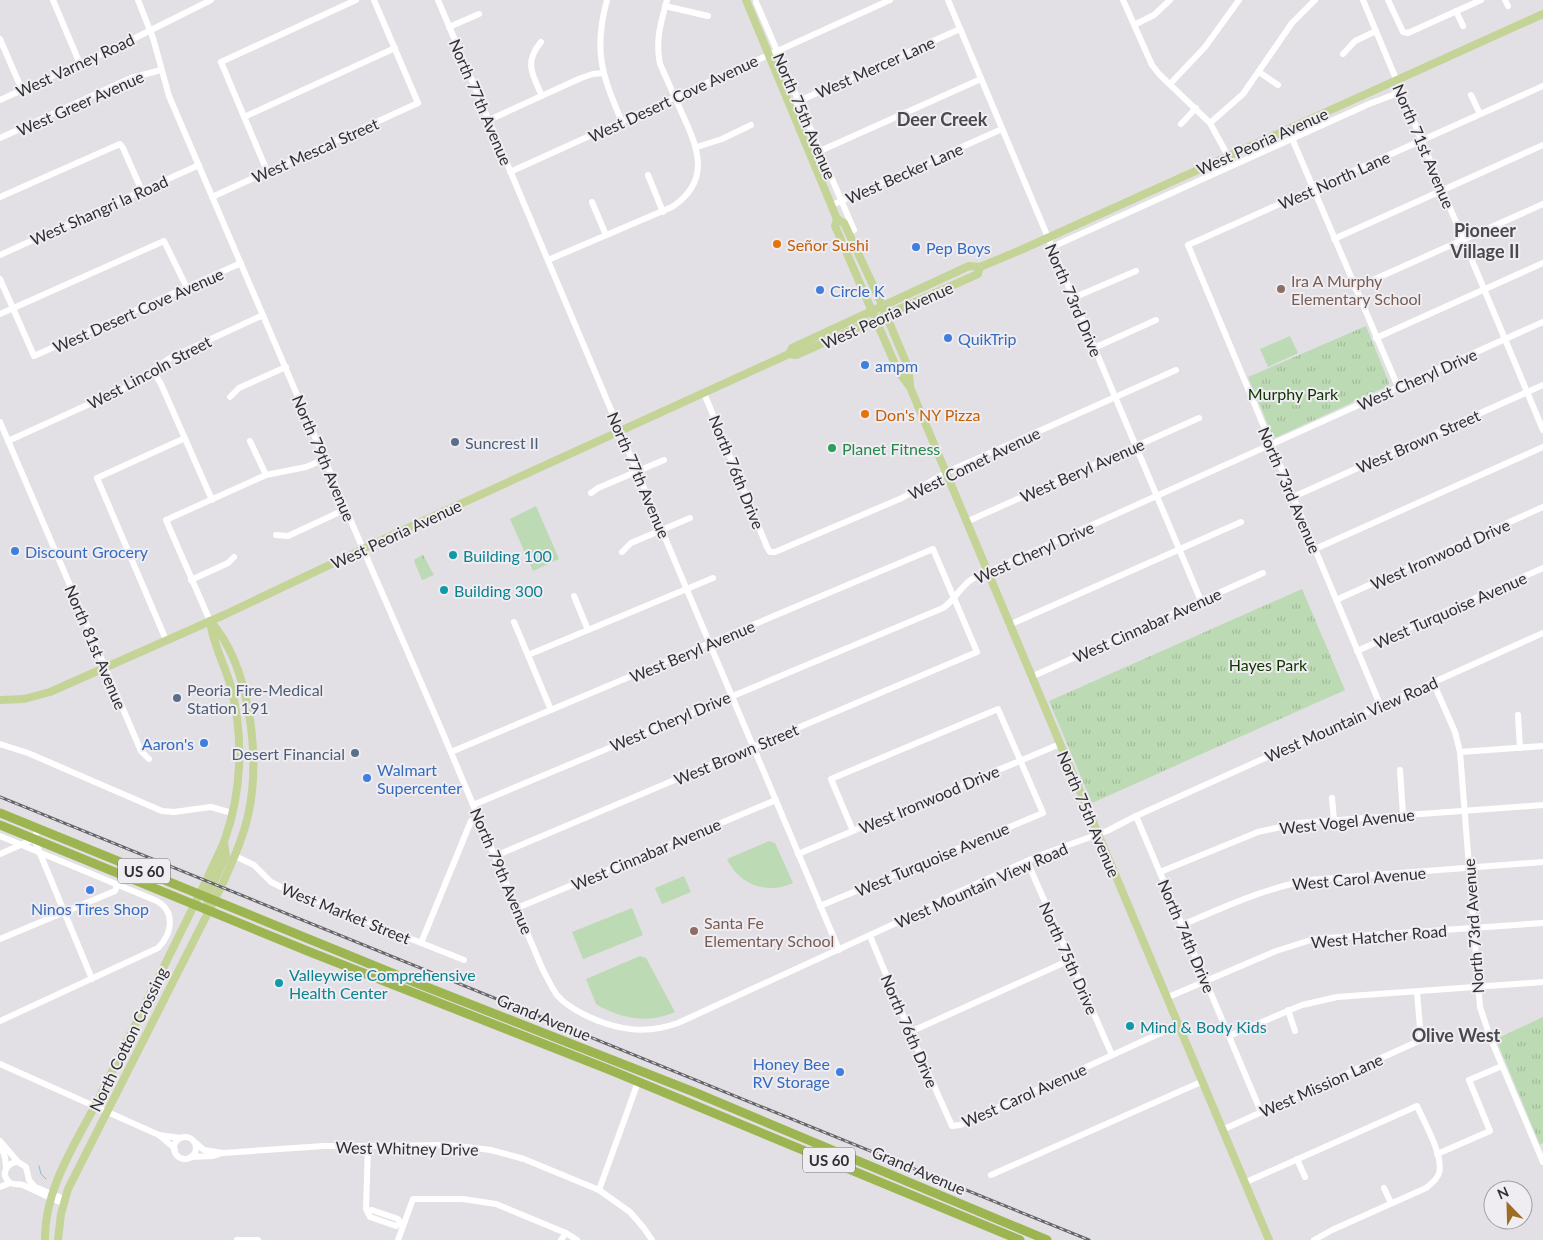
<svg xmlns="http://www.w3.org/2000/svg" width="1543" height="1240" viewBox="0 0 1543 1240" font-family="Lato,sans-serif">
<style>
.green{fill:#bcdab3}
.park{fill:url(#park-tufts)}
.lines{fill:none;stroke-linecap:round;stroke-linejoin:round}
.stream{stroke:#71c6d7;stroke-width:1}
.minor{stroke:#fff;stroke-width:6}
.major{stroke:#c4d396;stroke-width:8}
.highway{stroke:#9db550;stroke-width:9}
.rail-casing{stroke:#666568;stroke-width:3}
.rail{stroke:#efedf2;stroke-width:1;stroke-dasharray:4;stroke-linecap:butt}
.food-dot{fill:#e8710a;stroke:#efedf2;stroke-width:2}
.shop-dot{fill:#3f7fe0;stroke:#efedf2;stroke-width:2}
.education-dot{fill:#8d6e63;stroke:#efedf2;stroke-width:2}
.service-dot{fill:#5c6f8a;stroke:#efedf2;stroke-width:2}
.leisure-dot{fill:#2e9e5b;stroke:#efedf2;stroke-width:2}
.culture-dot{fill:#0f9aa8;stroke:#efedf2;stroke-width:2}
.labels{text-anchor:middle;dominant-baseline:central;stroke-width:4;stroke-linejoin:round;paint-order:stroke}
.shield{fill:#efedf2;stroke:#69686b;stroke-width:1}
.shield-label{font-size:15px;font-weight:bold;fill:#302f31}
.street-label{font-size:16px;fill:#302f31;stroke:#efedf2}
.food-label{font-size:16px;fill:#c56008;stroke:#efedf2;text-anchor:start}
.shop-label{font-size:16px;fill:#366cbe;stroke:#efedf2;text-anchor:start}
.education-label{font-size:16px;fill:#785e54;stroke:#efedf2;text-anchor:start}
.park-label{font-size:16px;fill:#0e3500;stroke:#efedf2}
.service-label{font-size:16px;fill:#4e5e75;stroke:#efedf2;text-anchor:start}
.leisure-label{font-size:16px;fill:#27864d;stroke:#efedf2;text-anchor:start}
.culture-label{font-size:16px;fill:#0d838f;stroke:#efedf2;text-anchor:start}
.neighbourhood-label{font-size:18px;font-weight:bold;fill:#4b494d;stroke:#efedf2}
</style>
<defs>
<pattern id="park-tufts" width="24" height="20" patternUnits="userSpaceOnUse" patternTransform="scale(1.25)"><rect width="24" height="20" fill="#bcdab3"/><path d="M3 7l-1-3M5 7V3M7 7l1-3M15 17l-1-3M17 17v-4M19 17l1-3" fill="none" stroke="#a2bb9a"/></pattern>
</defs>
<rect width="100%" height="100%" fill="#e2e0e5"/>
<!-- green -->
<g class="green">
<polygon points="1290,336 1298,353 1268,367 1260,349"/>
<polygon points="536,506 559,559 533,571 510,519"/>
<path d="M769 841 775 843 793 883C767 895 739 885 727 859Z"/>
<polygon points="684,876 691,892 662,904 655,888"/>
<polygon points="632,908 643,935 583,959 572,932"/>
<path d="M640 956 646 958 675 1012C649 1024 620 1019 596 1004L586 979Z"/>
</g>
<!-- park -->
<g class="park">
<polygon points="1366,326 1389,383 1388,386 1277,437 1273,437 1248,377"/>
<polygon points="423,555 434,575 422,580 414,561 415,559"/>
<polygon points="1302,589 1345,690 1092,803 1049,701"/>
<polygon points="1543,1017 1543,1143 1540,1145 1496,1039"/>
</g>
<g class="lines">
<!-- stream -->
<polyline class="stream" points="39,1166 41,1174 46,1179"/>
<!-- minor -->
<g class="minor">
<polyline points="53,0 80,64"/>
<path d="M138 0 153 38 169 96 363 549 436 717 542 968C547 977 551 987 557 995 564 1004 575 1010 585 1015 616 1030 645 1035 678 1023L907 918 952 895 1038 856 1107 831 1136 816 1543 633"/>
<polyline points="438,0 839,950"/>
<path d="M607 0C593 51 602 75 622 122"/>
<polyline points="948,0 1201,601"/>
<polyline points="1123,0 1152,65 1159,74 1210,123 1228,156"/>
<polyline points="1363,0 1543,430"/>
<polyline points="1388,0 1403,32 1408,33 1481,0"/>
<polyline points="1505,0 1508,6"/>
<polyline points="756,2 854,230"/>
<polyline points="665,6 708,16"/>
<polyline points="1456,11 1463,26"/>
<polyline points="1134,25 1154,15 1170,0"/>
<polyline points="449,27 479,14"/>
<polyline points="0,39 22,90"/>
<path d="M541 42C524 62 532 74 542 96"/>
<polyline points="1343,54 1355,41 1376,31"/>
<polyline points="1259,72 1278,85"/>
<polyline points="1170,84 1205,47 1239,0"/>
<polyline points="1471,95 1480,114"/>
<polyline points="0,100 125,43 211,0"/>
<polyline points="790,105 960,29"/>
<polyline points="244,117 395,48"/>
<polyline points="489,120 581,78 593,74 603,73"/>
<polyline points="1210,123 1243,94 1292,23 1315,0"/>
<polyline points="1181,124 1196,108"/>
<polyline points="1288,129 1398,387"/>
<polyline points="0,138 131,78 161,70"/>
<polyline points="697,147 722,139 751,125"/>
<polyline points="811,155 981,79"/>
<polyline points="267,171 221,62 356,0"/>
<polyline points="510,172 890,0"/>
<polyline points="648,175 663,212"/>
<polyline points="0,197 120,144 123,148 142,191"/>
<polyline points="212,197 418,103 374,0"/>
<polyline points="592,202 606,235"/>
<polyline points="832,205 1002,129"/>
<polyline points="1334,239 1543,145"/>
<polyline points="1052,247 1369,104 1401,92"/>
<polyline points="0,255 199,165"/>
<path d="M548 260 672 207C713 180 697 146 681 111 674 95 667 80 660 64 655 41 661 22 667 0"/>
<polyline points="0,279 34,356 241,263"/>
<polyline points="1355,288 1543,204"/>
<polyline points="1073,298 1136,271"/>
<polyline points="0,314 164,241 187,288"/>
<polyline points="1376,338 1543,263"/>
<polyline points="1094,348 1156,320"/>
<polyline points="153,371 161,384 212,500"/>
<polyline points="704,393 767,547 770,552 775,552 902,498 945,473 1176,370"/>
<polyline points="230,397 239,388 286,367"/>
<polyline points="0,422 141,751 149,759"/>
<polyline points="8,441 138,382 170,358 263,315"/>
<polyline points="250,441 266,475"/>
<polyline points="591,493 598,488 664,460"/>
<polyline points="1293,497 1543,385"/>
<polyline points="966,522 1199,418"/>
<polyline points="276,535 288,536 346,509"/>
<polyline points="1315,549 1543,447"/>
<polyline points="622,552 631,543 690,518"/>
<polyline points="191,580 228,563 234,557"/>
<polyline points="574,596 588,630"/>
<polyline points="1336,600 1543,507"/>
<polyline points="210,621 166,520 266,475 306,467 325,459"/>
<polyline points="514,622 551,710"/>
<polyline points="1009,625 1241,522"/>
<polyline points="166,640 97,478 185,438"/>
<polyline points="1357,651 1543,568"/>
<polyline points="528,655 713,578"/>
<polyline points="1031,677 1263,573"/>
<polyline points="1433,682 1455,732 1460,752 1480,1007 1490,1037 1543,1162"/>
<polyline points="1381,707 1188,245 1543,86"/>
<polyline points="1518,715 1520,748"/>
<polyline points="0,744 28,753 162,811 174,812 211,807 232,813"/>
<polyline points="451,752 933,549 977,652 495,856"/>
<polyline points="1460,752 1543,746"/>
<polyline points="1400,770 1403,815"/>
<polyline points="1332,798 1334,820"/>
<path d="M473 805 943 608C955 600 960 587 972 579L1543 322"/>
<polyline points="1136,816 1261,1112"/>
<path d="M0 836 157 901C176 912 172 934 158 948L0 1021"/>
<polyline points="34,839 92,979"/>
<polyline points="0,854 34,839 38,829"/>
<polyline points="798,854 1060,744"/>
<polyline points="235,856 254,865 271,882 281,887 464,960"/>
<polyline points="1027,861 1112,1055"/>
<polyline points="1160,872 1258,832 1298,823 1543,805"/>
<polyline points="820,906 1043,813 998,709 831,779 853,831"/>
<polyline points="517,908 776,800"/>
<path d="M1182 925C1224 907 1265 888 1310 880L1543 862"/>
<polyline points="870,936 910,1032 952,1126 960,1125 1178,1025"/>
<polyline points="0,939 115,891 117,886"/>
<polyline points="421,943 471,821"/>
<polyline points="1166,998 1276,951 1314,939 1543,923"/>
<polyline points="1288,1010 1295,1031"/>
<polyline points="910,1032 1070,960"/>
<polyline points="1229,1036 1302,1005 1337,997 1543,982"/>
<polyline points="0,1064 159,1135 172,1146 175,1150"/>
<polyline points="1222,1130 1421,1040 1417,992"/>
<polyline points="159,1135 180,1138"/>
<circle cx="185" cy="1148" r="11"/>
<polyline points="0,1141 18,1162 26,1167 29,1180 35,1187 64,1199"/>
<polyline points="196,1143 204,1150 223,1153 324,1146 362,1146 449,1145 491,1150 524,1159 599,1190 630,1212 643,1227 652,1240"/>
<polyline points="0,1144 5,1157 6,1168"/>
<polyline points="1437,1154 1490,1131 1469,1080 1502,1066"/>
<polyline points="191,1157 213,1156 222,1153"/>
<polyline points="1297,1159 1305,1177"/>
<path d="M18 1162C9 1162 0 1172 8 1181 12 1186 18 1183 23 1185 36 1191 49 1198 63 1203"/>
<polyline points="991,1175 1201,1082"/>
<path d="M1244 1183 1417 1106C1424 1122 1444 1156 1439 1173 1437 1180 1431 1184 1426 1188L1332 1230 1314 1240"/>
<polyline points="0,1187 10,1183"/>
<polyline points="1384,1188 1391,1203"/>
<polyline points="599,1190 638,1082"/>
<polyline points="368,1211 372,1210 398,1219 400,1223 396,1226 370,1217 366,1209 368,1146"/>
<polyline points="237,1240 258,1240"/>
<polyline points="398,1240 413,1199 463,1199 496,1204 566,1233 577,1240"/>
<polyline points="561,1240 566,1233"/>
</g>
<!-- major -->
<g class="major">
<polyline points="746,0 837,219 844,223 878,296 908,367 910,385"/>
<polyline points="837,219 835,226 898,371 910,387 1269,1240"/>
<polyline points="789,354 792,348 969,266 980,267 1023,249 1543,14"/>
<polyline points="0,700 24,699 50,692 224,615 401,531 789,354 796,355 978,274 980,267"/>
<polyline points="208,904 207,897 226,856 224,842"/>
<path d="M45 1240C44 1186 79 1139 102 1092 137 1020 173 949 208 877 213 865 219 854 224 842 242 792 244 738 231 687 225 665 213 645 210 621"/>
<path d="M58 1240 61 1214 68 1189 223 883C233 860 244 836 249 811 260 755 250 665 210 621"/>
</g>
<!-- highway -->
<g class="highway">
<polyline points="0,813 419,984 694,1092 1047,1240"/>
<polyline points="0,825 310,952 610,1070 1020,1240"/>
</g>
<defs>
<polyline id="rail" points="0,797 1089,1240"/>
</defs>
<!-- rail casing -->
<use href="#rail" class="rail-casing"/>
<!-- rail -->
<use href="#rail" class="rail"/>
</g>
<!-- markers -->
<g class="food-dot">
<circle cx="777" cy="244" r="5"/>
<circle cx="865" cy="414" r="5"/>
</g>
<g class="shop-dot">
<circle cx="916" cy="247" r="5"/>
<circle cx="820" cy="290" r="5"/>
<circle cx="948" cy="338" r="5"/>
<circle cx="865" cy="365" r="5"/>
<circle cx="15" cy="551" r="5"/>
<circle cx="204" cy="743" r="5"/>
<circle cx="367" cy="778" r="5"/>
<circle cx="90" cy="890" r="5"/>
<circle cx="840" cy="1072" r="5"/>
</g>
<g class="education-dot">
<circle cx="1281" cy="289" r="5"/>
<circle cx="694" cy="931" r="5"/>
</g>
<g class="service-dot">
<circle cx="455" cy="442" r="5"/>
<circle cx="177" cy="698" r="5"/>
<circle cx="355" cy="753" r="5"/>
</g>
<circle class="leisure-dot" cx="832" cy="448" r="5"/>
<g class="culture-dot">
<circle cx="453" cy="555" r="5"/>
<circle cx="444" cy="590" r="5"/>
<circle cx="279" cy="983" r="5"/>
<circle cx="1130" cy="1026" r="5"/>
</g>
<g class="labels">
<!-- shield labels -->
<g class="shield">
<rect x="118" y="858.5" width="52" height="25" rx="4"/>
<rect x="803" y="1147.5" width="52" height="25" rx="4"/>
</g>
<g class="shield-label">
<text x="144" y="871">US 60</text>
<text x="829" y="1160">US 60</text>
</g>
<!-- street labels -->
<g class="street-label">
<text transform="translate(75 65) rotate(-25)">West Varney Road</text>
<text transform="translate(875 67) rotate(-24)">West Mercer Lane</text>
<text transform="translate(673 98) rotate(-25)">West Desert Cove Avenue</text>
<text transform="translate(481 102) rotate(67)">North 77th Avenue</text>
<text transform="translate(80 103) rotate(-24)">West Greer Avenue</text>
<text transform="translate(805 116) rotate(67)">North 75th Avenue</text>
<text transform="translate(1262 141) rotate(-24)">West Peoria Avenue</text>
<text transform="translate(1424 146) rotate(67)">North 71st Avenue</text>
<text transform="translate(315 150) rotate(-24)">West Mescal Street</text>
<text transform="translate(904 173) rotate(-24)">West Becker Lane</text>
<text transform="translate(1334 180) rotate(-24)">West North Lane</text>
<text transform="translate(99 210) rotate(-24)">West Shangri la Road</text>
<text transform="translate(1074 300) rotate(67)">North 73rd Drive</text>
<text transform="translate(138 310) rotate(-24)">West Desert Cove Avenue</text>
<text transform="translate(887 315) rotate(-24)">West Peoria Avenue</text>
<text transform="translate(149 372) rotate(-28)">West Lincoln Street</text>
<text transform="translate(1417 379) rotate(-24)">West Cheryl Drive</text>
<text transform="translate(1418 441) rotate(-24)">West Brown Street</text>
<text transform="translate(324 458) rotate(67)">North 79th Avenue</text>
<text transform="translate(974 463) rotate(-26)">West Comet Avenue</text>
<text transform="translate(1082 470) rotate(-24)">West Beryl Avenue</text>
<text transform="translate(737 472) rotate(68)">North 76th Drive</text>
<text transform="translate(639 475) rotate(67)">North 77th Avenue</text>
<text transform="translate(1290 490) rotate(67)">North 73rd Avenue</text>
<text transform="translate(396 534) rotate(-25)">West Peoria Avenue</text>
<text transform="translate(1034 552) rotate(-24)">West Cheryl Drive</text>
<text transform="translate(1440 554) rotate(-24)">West Ironwood Drive</text>
<text transform="translate(1450 610) rotate(-24)">West Turquoise Avenue</text>
<text transform="translate(1147 625) rotate(-24)">West Cinnabar Avenue</text>
<text transform="translate(96 647) rotate(67)">North 81st Avenue</text>
<text transform="translate(692 651) rotate(-23)">West Beryl Avenue</text>
<text transform="translate(1351 719) rotate(-24)">West Mountain View Road</text>
<text transform="translate(670 721) rotate(-23)">West Cheryl Drive</text>
<text transform="translate(736 754) rotate(-23)">West Brown Street</text>
<text transform="translate(929 799) rotate(-23)">West Ironwood Drive</text>
<text transform="translate(1089 814) rotate(67)">North 75th Avenue</text>
<text transform="translate(1347 821) rotate(-6)">West Vogel Avenue</text>
<text transform="translate(646 854) rotate(-23)">West Cinnabar Avenue</text>
<text transform="translate(932 859) rotate(-23)">West Turquoise Avenue</text>
<text transform="translate(502 871) rotate(67)">North 79th Avenue</text>
<text transform="translate(1359 878) rotate(-5)">West Carol Avenue</text>
<text transform="translate(981 885) rotate(-24)">West Mountain View Road</text>
<text transform="translate(346 913) rotate(22)">West Market Street</text>
<text transform="translate(1473 926) rotate(-94)">North 73rd Avenue</text>
<text transform="translate(1187 936) rotate(67)">North 74th Drive</text>
<text transform="translate(1379 936) rotate(-5)">West Hatcher Road</text>
<text transform="translate(1069 958) rotate(66)">North 75th Drive</text>
<text transform="translate(544 1017) rotate(22)">Grand Avenue</text>
<text transform="translate(910 1031) rotate(67)">North 76th Drive</text>
<text transform="translate(128 1039) rotate(-64)">North Cotton Crossing</text>
<text transform="translate(1321 1085) rotate(-24)">West Mission Lane</text>
<text transform="translate(1024 1095) rotate(-24)">West Carol Avenue</text>
<text transform="translate(407 1148) rotate(1)">West Whitney Drive</text>
<text transform="translate(919 1170) rotate(23)">Grand Avenue</text>
</g>
<!-- food labels -->
<g class="food-label">
<text x="787" y="244">Señor Sushi</text>
<text x="875" y="414">Don's NY Pizza</text>
</g>
<!-- shop labels -->
<g class="shop-label">
<text x="926" y="247">Pep Boys</text>
<text x="830" y="290">Circle K</text>
<text x="958" y="338">QuikTrip</text>
<text x="875" y="365">ampm</text>
<text x="25" y="551">Discount Grocery</text>
<text x="194" y="743" text-anchor="end">Aaron's</text>
<text x="377" y="769">Walmart<tspan x="377" dy="18">Supercenter</tspan></text>
<text x="90" y="908" text-anchor="middle">Ninos Tires Shop</text>
<text x="830" y="1063" text-anchor="end">Honey Bee<tspan x="830" dy="18">RV Storage</tspan></text>
</g>
<!-- education labels -->
<g class="education-label">
<text x="1291" y="280">Ira A Murphy<tspan x="1291" dy="18">Elementary School</tspan></text>
<text x="704" y="922">Santa Fe<tspan x="704" dy="18">Elementary School</tspan></text>
</g>
<!-- park labels -->
<g class="park-label">
<text x="1293" y="393">Murphy Park</text>
<text x="1268" y="664">Hayes Park</text>
</g>
<!-- service labels -->
<g class="service-label">
<text x="465" y="442">Suncrest II</text>
<text x="187" y="689">Peoria Fire-Medical<tspan x="187" dy="18">Station 191</tspan></text>
<text x="345" y="753" text-anchor="end">Desert Financial</text>
</g>
<!-- leisure labels -->
<g class="leisure-label">
<text x="842" y="448">Planet Fitness</text>
</g>
<!-- culture labels -->
<g class="culture-label">
<text x="463" y="555">Building 100</text>
<text x="454" y="590">Building 300</text>
<text x="289" y="974">Valleywise Comprehensive<tspan x="289" dy="18">Health Center</tspan></text>
<text x="1140" y="1026">Mind &amp; Body Kids</text>
</g>
<!-- neighbourhood labels -->
<g class="neighbourhood-label">
<text x="942" y="119">Deer Creek</text>
<text x="1485" y="230">Pioneer<tspan x="1485" dy="21">Village II</tspan></text>
<text x="1456" y="1035">Olive West</text>
</g>
</g>
<!-- north arrow -->
<g transform="translate(1508 1205) rotate(337)"><circle r="24" fill="#efedf2" stroke="#a3a1a5"/>
<path d="M0-4L9 19L0 12L-9 19Z" fill="#9e6c22"/>
<text y="-8" font-size="14" font-weight="bold" text-anchor="middle" fill="#302f31">N</text>
</g>
</svg>
